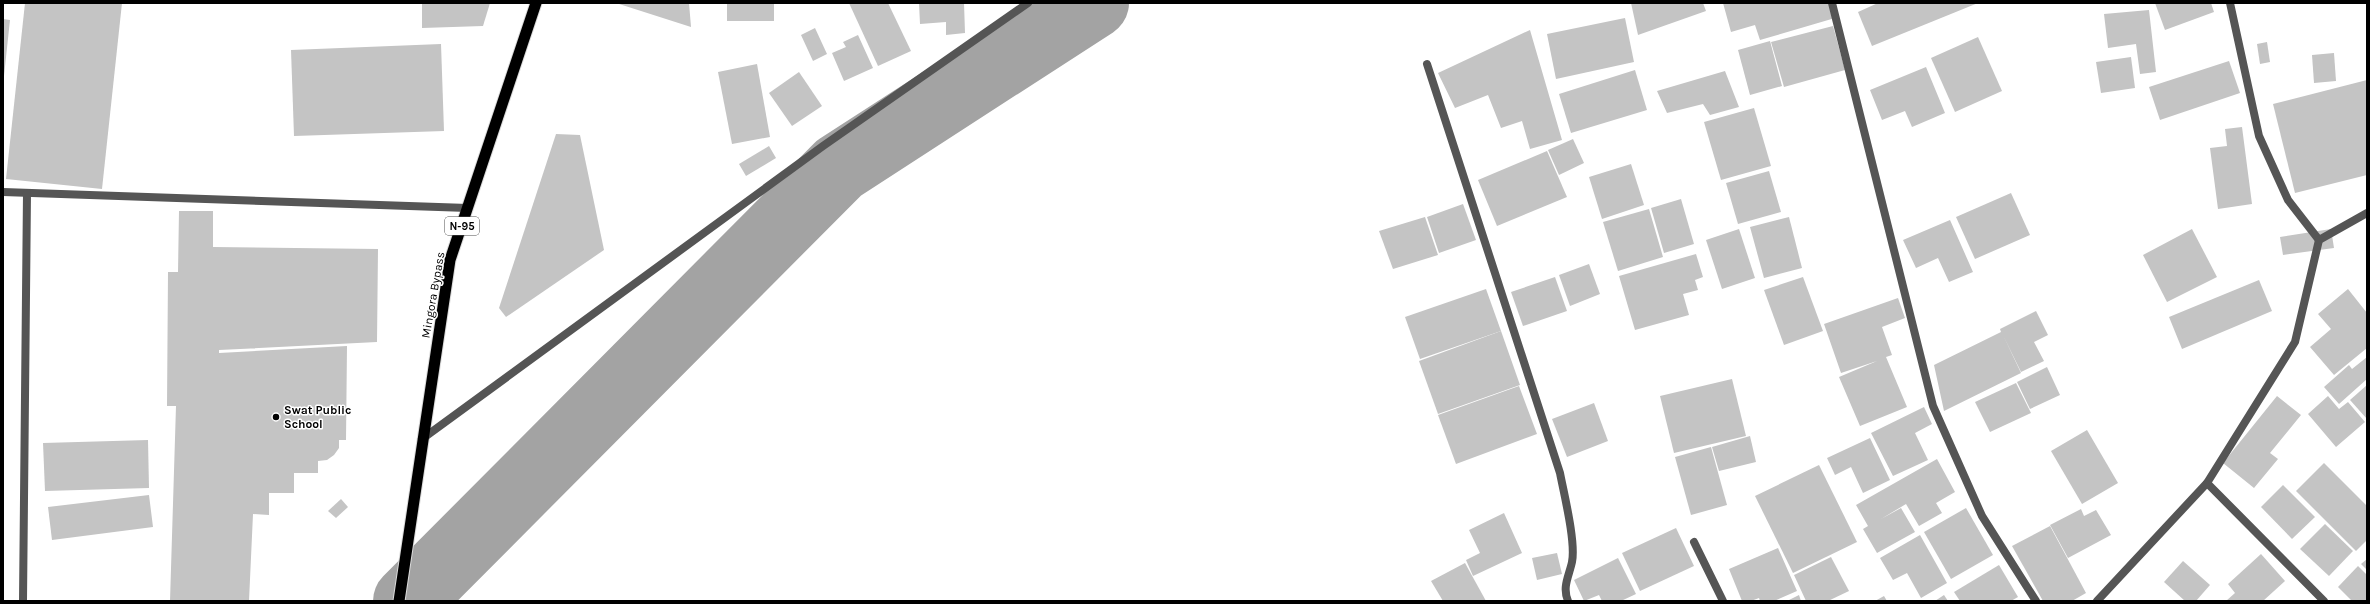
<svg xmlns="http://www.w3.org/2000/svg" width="2370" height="604" viewBox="0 0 2370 604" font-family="Karla,sans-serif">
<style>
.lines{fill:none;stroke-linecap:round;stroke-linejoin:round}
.river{stroke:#a3a3a3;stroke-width:70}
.building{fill:#c4c4c4}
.trunk-casing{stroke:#dbdbdb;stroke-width:13}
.minor{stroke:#555;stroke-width:8}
.trunk{stroke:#000;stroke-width:11}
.poi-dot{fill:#000;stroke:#fff;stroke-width:1.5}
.labels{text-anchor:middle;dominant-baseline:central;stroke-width:3;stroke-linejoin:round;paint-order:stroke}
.shield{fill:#fff;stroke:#4c4c4c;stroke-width:1}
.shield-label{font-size:11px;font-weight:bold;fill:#000}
.street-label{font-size:12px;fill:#000;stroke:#fff}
.poi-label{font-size:12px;font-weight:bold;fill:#000;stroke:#fff;text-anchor:start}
</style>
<rect width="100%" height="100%" fill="#fff"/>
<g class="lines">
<!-- river -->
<polyline class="river" points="408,601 839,168 1094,3"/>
</g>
<!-- building -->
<g class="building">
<polygon points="25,3 122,3 102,189 6,179"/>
<polygon points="422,3 490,3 483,26 422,28"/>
<polygon points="617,3 689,3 691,27 616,3"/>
<rect x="727" y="3" width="47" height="18"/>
<polygon points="849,3 888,3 911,51 878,66"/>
<polygon points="919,3 964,3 965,33 946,35 946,22 920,24"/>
<polygon points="1631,3 1703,3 1706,11 1638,35"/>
<polygon points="1723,3 1830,3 1835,18 1760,40 1755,25 1731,32"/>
<polygon points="1878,3 1978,3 1872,46 1858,12"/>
<polygon points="2155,3 2211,3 2214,12 2165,30"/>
<polygon points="2149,10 2156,72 2140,74 2136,44 2108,48 2104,14"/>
<polygon points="1625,18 1634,62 1556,79 1547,34"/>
<polygon points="3,19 10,20 4,76 3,76"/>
<polygon points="1833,26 1845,70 1784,87 1771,42"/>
<polygon points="815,28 827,54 813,61 801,35"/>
<polygon points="1530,30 1562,140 1530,149 1522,121 1501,128 1488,95 1455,108 1438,73"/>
<polygon points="858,35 873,68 844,81 832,53 846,47 843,42"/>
<polygon points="1978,37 2002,91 1955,112 1931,58"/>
<polygon points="1770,41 1782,86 1750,95 1738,50"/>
<polygon points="2267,42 2270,62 2260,64 2257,44"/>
<polygon points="441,44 444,131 294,136 291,50"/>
<polygon points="2334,53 2336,81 2314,83 2312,55"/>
<polygon points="2131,57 2135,88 2101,93 2096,62"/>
<polygon points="2229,61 2240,93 2160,120 2149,87"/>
<polygon points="757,64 770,137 732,144 718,72"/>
<polygon points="1926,67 1945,113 1912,127 1905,111 1882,120 1870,90"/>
<polygon points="1635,70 1647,110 1571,133 1559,94"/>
<polygon points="1725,71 1739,107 1710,115 1703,104 1667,113 1657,91"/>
<polygon points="799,72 822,106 792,126 769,93"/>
<polygon points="2367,80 2367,175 2295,193 2273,104"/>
<polygon points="1754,108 1771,166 1721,180 1704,122"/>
<polygon points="2242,127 2252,204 2218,209 2210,148 2227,146 2225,129"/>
<polygon points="556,134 580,135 604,250 506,317 499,308"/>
<polygon points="1573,139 1584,163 1559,175 1548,150"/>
<polygon points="769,146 776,158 746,176 739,164"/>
<polygon points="1547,151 1567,197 1497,226 1478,180"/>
<polygon points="1631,164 1644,205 1602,219 1589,177"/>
<polygon points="1769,171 1781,212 1738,224 1726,183"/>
<polygon points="2011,193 2030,235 1975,259 1956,217"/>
<polygon points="1681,199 1694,244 1664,253 1651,208"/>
<polygon points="1463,204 1476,240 1439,253 1427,217"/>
<polygon points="1649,209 1663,257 1618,271 1603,222"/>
<polygon points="179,211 213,211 213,247 378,249 377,342 219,350 219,353 347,346 346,440 339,440 339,448 334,455 327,460 318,461 318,473 294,473 294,493 269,493 269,515 253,514 249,601 170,601 176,406 167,406 168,272 178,272"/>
<polygon points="1425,217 1438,255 1393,269 1379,231"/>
<polygon points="1789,217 1802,268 1764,278 1750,227"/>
<polygon points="1950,220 1973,272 1949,282 1938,258 1916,268 1903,240"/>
<polygon points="1739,229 1755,278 1722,289 1706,240"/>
<polygon points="2192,229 2217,277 2167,302 2143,255"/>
<polygon points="2331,229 2334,248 2283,255 2280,237"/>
<polygon points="1696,254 1703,277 1695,280 1698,290 1683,294 1689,315 1635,330 1619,276"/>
<polygon points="1589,264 1600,294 1570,306 1559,275"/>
<polygon points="1555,277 1567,311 1523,326 1511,292"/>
<polygon points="1803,277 1823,331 1784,345 1764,290"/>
<polygon points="2259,280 2272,311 2182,349 2169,317"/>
<polygon points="1486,289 1501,331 1420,359 1405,317"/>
<polygon points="2348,289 2367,313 2367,348 2334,375 2310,347 2331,329 2318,314"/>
<polygon points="1898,298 1905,318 1882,327 1892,355 1886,357 1907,407 1860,426 1839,377 1877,361 1841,373 1824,324"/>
<polygon points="2036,311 2048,335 2034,342 2044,361 2021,372 2003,335 2021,373 1944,411 1934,365 2001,332 2000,329"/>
<polygon points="1501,331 1520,385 1438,414 1419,361"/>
<polygon points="2367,357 2367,379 2339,404 2324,387 2349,365 2352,369"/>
<polygon points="2047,367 2060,395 2030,409 2017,382"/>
<polygon points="1732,379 1746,436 1674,453 1660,396"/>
<polygon points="2016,383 2031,413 1990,432 1975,402"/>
<polygon points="2367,385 2367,419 2350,400"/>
<polygon points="1519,386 1537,434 1456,464 1438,415"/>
<polygon points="2277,396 2301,415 2270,453 2278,459 2254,488 2223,463"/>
<polygon points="2328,396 2339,409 2348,402 2365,422 2336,447 2308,414"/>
<polygon points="1594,403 1608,441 1567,457 1552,419"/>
<polygon points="1924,407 1932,424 1915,433 1928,460 1893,476 1871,433"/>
<polygon points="2087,430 2118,483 2082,504 2051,451"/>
<polygon points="1750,436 1756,462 1719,471 1712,447"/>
<polygon points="1870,438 1890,480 1863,493 1851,467 1835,475 1827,458"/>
<polygon points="148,440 149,488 45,491 43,443"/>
<polygon points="1711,447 1727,505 1691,515 1675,457"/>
<polygon points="1937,459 1955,492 1936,503 1942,513 1919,526 1906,504 1881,519 1901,508 1915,532 1877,553 1863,529 1868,526 1856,505"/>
<polygon points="2324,463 2367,506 2367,540 2356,551 2296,491"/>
<polygon points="1819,465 1857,542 1793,573 1755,496"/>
<polygon points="2283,485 2315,517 2292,539 2261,507"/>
<polygon points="149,495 153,527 52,540 48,507"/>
<polygon points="341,499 348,507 336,518 328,511"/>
<polygon points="1966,508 1993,555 1951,579 1924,532"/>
<polygon points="2081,509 2084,516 2096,510 2111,535 2068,558 2050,525"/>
<polygon points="1504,513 1522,553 1473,576 1466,560 1480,553 1469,530"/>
<polygon points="2325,524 2353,551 2329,576 2300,549"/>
<polygon points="2050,526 2086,593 2072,601 2043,601 2012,546"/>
<polygon points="1676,528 1694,566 1640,591 1622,553"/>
<polygon points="1920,535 1947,583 1921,598 1907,573 1893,580 1880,558"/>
<polygon points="1778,548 1797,591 1774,601 1760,601 1759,598 1751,601 1742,601 1729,569"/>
<polygon points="1557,553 1562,574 1537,580 1532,558"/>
<polygon points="2261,554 2285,581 2263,601 2226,601 2235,593 2228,584"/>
<polygon points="1831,557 1849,591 1828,601 1806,601 1794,575"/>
<polygon points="1618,558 1636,594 1621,601 1602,601 1599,595 1584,601 1574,580"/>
<polygon points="2367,559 2367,570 2361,564"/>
<polygon points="2183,561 2210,585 2196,601 2185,601 2164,582"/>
<polygon points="1465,563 1486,601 1443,601 1431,581"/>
<polygon points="1999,565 2018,597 2011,601 1960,601 1954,592"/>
<polygon points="2358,566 2367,575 2367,601 2352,601 2338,587"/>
<polygon points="1799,595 1801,601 1787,601"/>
<polygon points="1944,595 1948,601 1935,601"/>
<polygon points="1884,596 1887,601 1875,601"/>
</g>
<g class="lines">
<defs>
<polyline id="trunk" points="399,601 450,260 536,3"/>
</defs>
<!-- trunk casing -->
<use href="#trunk" class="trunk-casing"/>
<!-- minor -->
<g class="minor">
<polyline points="1832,3 1933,406 1982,516 2036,601"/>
<polyline points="2230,3 2259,136 2288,200 2319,240"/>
<path d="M1427 64 1560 473C1564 494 1576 542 1572 562 1569 576 1562 587 1568 601"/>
<polyline points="3,192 468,208"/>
<polyline points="422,439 823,146 1028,3"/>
<polyline points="2207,483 2324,601"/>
<polyline points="1694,542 1723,601"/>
<polyline points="23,601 27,193"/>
<polyline points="2097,601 2207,483 2295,342 2319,240 2367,213"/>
</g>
<!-- trunk -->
<use href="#trunk" class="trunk"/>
</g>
<!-- markers -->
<circle class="poi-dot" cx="276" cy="417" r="4"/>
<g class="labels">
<!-- shield labels -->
<rect class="shield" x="445" y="217" width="34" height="18" rx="3"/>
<g class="shield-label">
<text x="462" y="226">N-95</text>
</g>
<!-- street labels -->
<g class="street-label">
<text transform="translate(433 295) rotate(-80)">Mingora Bypass</text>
</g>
<!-- poi labels -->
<g class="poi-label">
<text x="284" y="410">Swat Public<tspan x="284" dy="14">School</tspan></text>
</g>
</g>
<!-- border -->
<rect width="2370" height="604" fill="none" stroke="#000000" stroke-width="8"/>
</svg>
